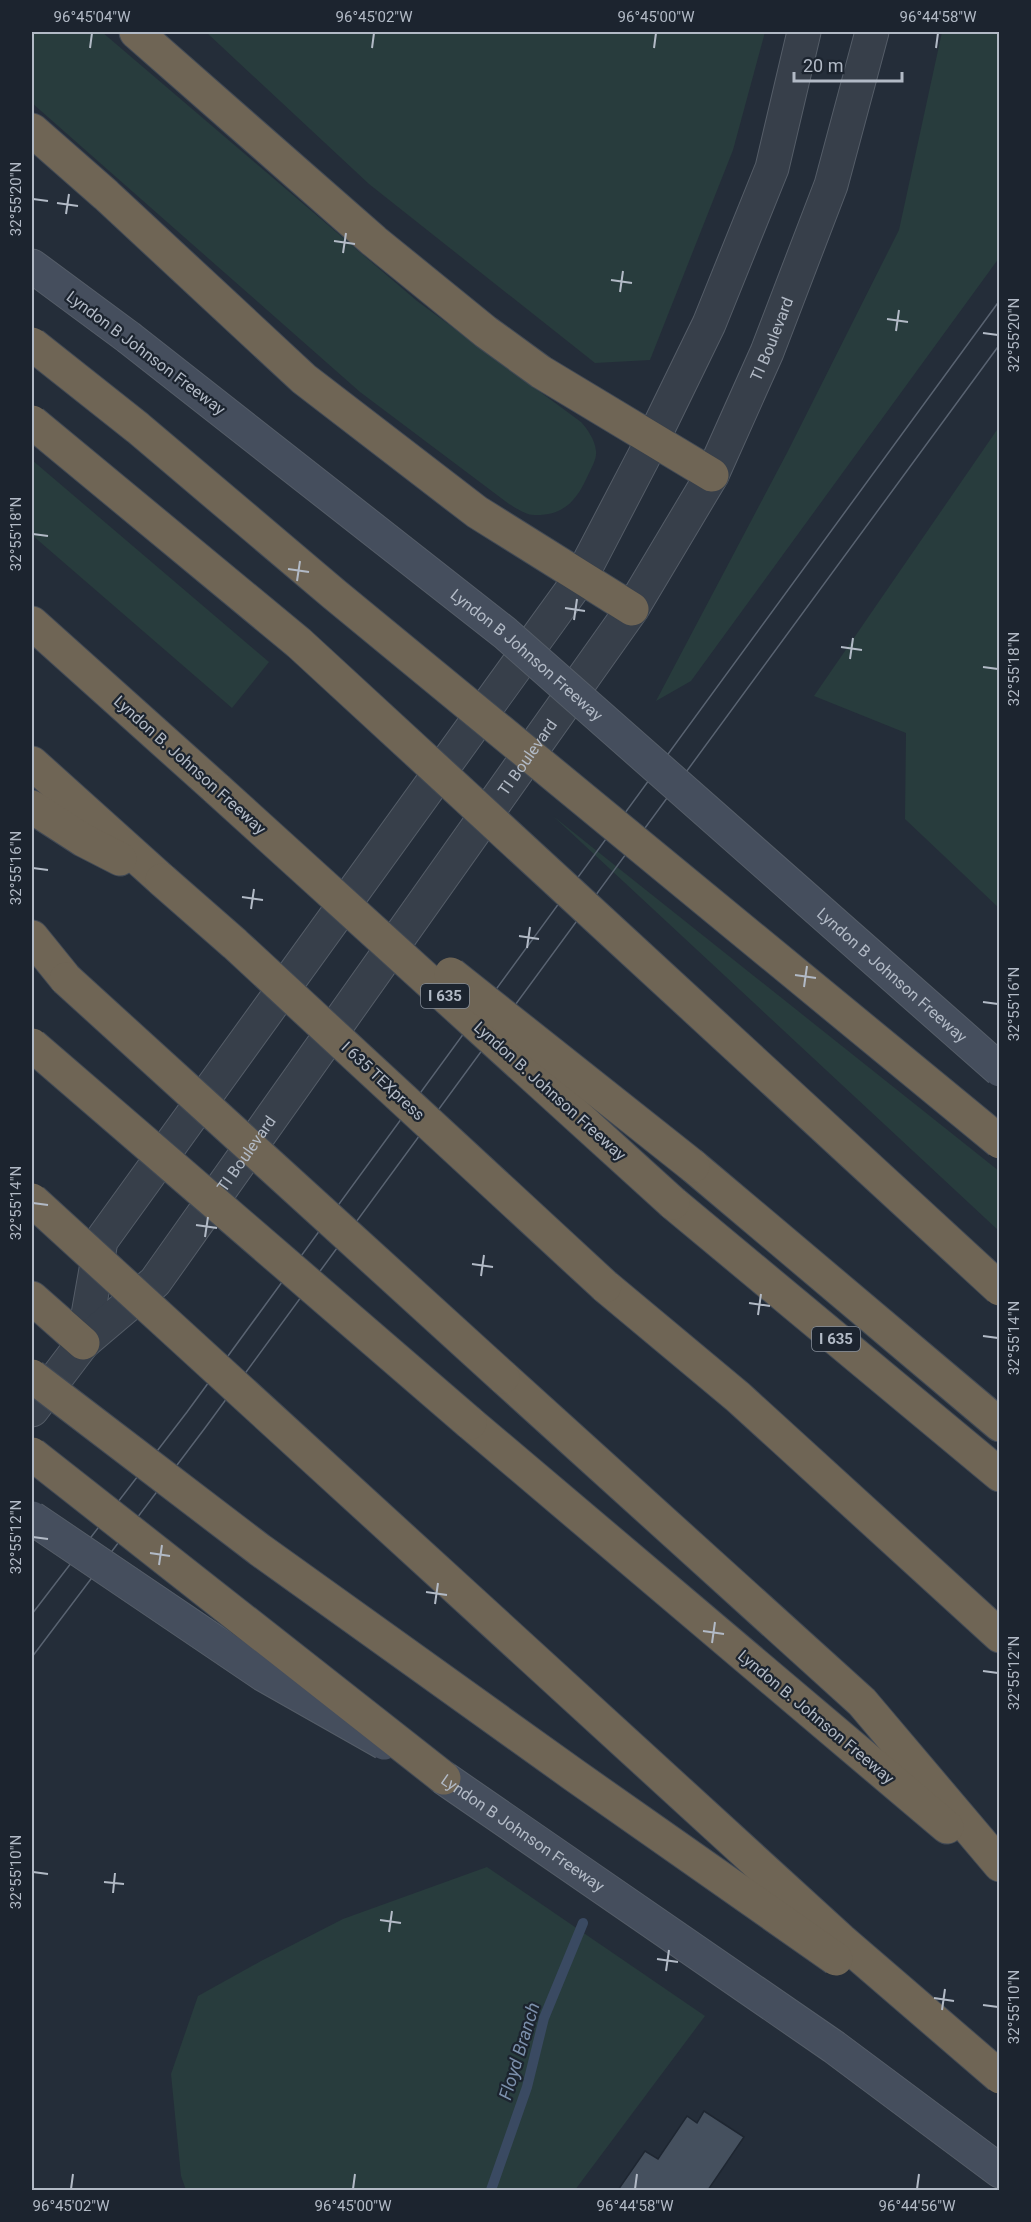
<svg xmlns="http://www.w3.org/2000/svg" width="1031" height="2222" viewBox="0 0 1031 2222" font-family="Roboto,sans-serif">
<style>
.green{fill:#283c3d}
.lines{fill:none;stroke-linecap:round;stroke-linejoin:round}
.stream{stroke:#3a4a62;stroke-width:10}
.building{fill:#45505e;stroke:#1e2631;stroke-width:1.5}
.tertiary-casing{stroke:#555d68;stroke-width:35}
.secondary-casing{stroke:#555d68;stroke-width:35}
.motorway-casing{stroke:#424a55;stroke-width:35}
.tertiary{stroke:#373f4a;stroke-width:33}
.secondary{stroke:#454e5d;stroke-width:33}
.motorway{stroke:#6f6555;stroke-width:33}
.tram{stroke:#596371;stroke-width:1.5}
.secondary-bridge-casing{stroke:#555d68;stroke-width:35;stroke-linecap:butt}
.motorway-bridge-casing{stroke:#424a55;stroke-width:35;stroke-linecap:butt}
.secondary-bridge{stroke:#454e5d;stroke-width:33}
.motorway-bridge{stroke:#6f6555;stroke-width:33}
.ticks{fill:none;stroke:#b2bac6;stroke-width:2}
.labels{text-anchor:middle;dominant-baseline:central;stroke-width:4.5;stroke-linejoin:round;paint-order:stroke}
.shield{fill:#1c242f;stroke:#858d99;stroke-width:1.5}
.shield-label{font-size:15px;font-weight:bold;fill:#b2bac6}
.street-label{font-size:16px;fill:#b2bac6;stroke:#1c242f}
.water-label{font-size:18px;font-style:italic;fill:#7c90ac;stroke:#1c242f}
.neatline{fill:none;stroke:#b2bac6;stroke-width:2}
.ticks-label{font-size:15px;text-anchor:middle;fill:#b2bac6}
</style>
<rect width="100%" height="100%" fill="#242d39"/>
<!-- green -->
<g class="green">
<path d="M32 32H102L417 301 581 422C588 430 595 440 596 451 597 458 592 467 589 473 578 498 566 516 534 515 526 515 516 508 509 504L360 392 32 103Z"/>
<polygon points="206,32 765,32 733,150 650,360 595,363 369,184"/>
<polygon points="942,32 999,32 999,258 691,681 656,701 788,451 899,230"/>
<polygon points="999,427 999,908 905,819 906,733 814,696"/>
<polygon points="32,460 269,662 232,708 32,535"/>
<polygon points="553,816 999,1171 999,1231"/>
<polygon points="487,1867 705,2016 575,2190 186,2190 181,2176 171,2074 198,1996 261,1961 343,1919"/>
</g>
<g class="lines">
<!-- stream -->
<polyline class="stream" points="491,2190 527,2087 544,2018 583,1923"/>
</g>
<!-- building -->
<polygon class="building" points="704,2111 744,2137 708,2190 618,2190 645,2151 658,2159 687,2116 697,2123"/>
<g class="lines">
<defs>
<g id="tertiary">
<polyline points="83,1343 101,1241 581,577 653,439 709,324 772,168 804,32"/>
<path id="s1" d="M32 1410 83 1343 155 1282 632 609 712 475 767 352 831 185 872 32"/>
</g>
<g id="secondary">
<polyline points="32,266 128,337"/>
<path id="s2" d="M444 1778 834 2047 1000 2171"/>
</g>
<g id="motorway">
<polyline points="136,32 374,241 486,332 541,372 712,475"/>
<polyline points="32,130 106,195 304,379 477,512 632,609"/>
<polyline points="32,623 217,789"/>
<polyline points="32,763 162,880"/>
<polyline points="32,807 83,840 120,859"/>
<polyline points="32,937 66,979"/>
<polyline points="693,1166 1000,1425"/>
<polyline points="673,1203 1000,1475"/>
<polyline points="605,1286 738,1397 1000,1636"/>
<polyline points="32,1298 83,1343"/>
<polyline points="503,1377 862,1702 1000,1865"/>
<polyline points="470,1423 947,1827"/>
</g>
</defs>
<!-- tertiary casing -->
<use href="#tertiary" class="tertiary-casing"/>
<!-- secondary casing -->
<use href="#secondary" class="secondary-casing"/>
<!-- motorway casing -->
<use href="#motorway" class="motorway-casing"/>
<!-- tertiary -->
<use href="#tertiary" class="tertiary"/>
<!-- secondary -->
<use href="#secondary" class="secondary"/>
<!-- motorway -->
<use href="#motorway" class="motorway"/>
<!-- tram -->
<g class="tram">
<polyline points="32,1614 187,1412 1000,300"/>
<polyline points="32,1657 205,1428 1000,344"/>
</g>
<defs>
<g id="secondary-bridge">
<path id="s3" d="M128 337 505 633 1000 1070"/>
<polyline points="32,1518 264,1675 384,1743"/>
</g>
<g id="motorway-bridge">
<polyline points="32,344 138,428 334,594 1000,1142"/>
<polyline points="32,422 299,643 1000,1289"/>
<polyline points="217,789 673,1203"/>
<polyline points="162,880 235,944 605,1286"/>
<polyline points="451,974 693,1166"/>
<polyline points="66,979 503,1377"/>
<polyline points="32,1045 470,1423"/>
<polyline points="32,1200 841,1940 1000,2077"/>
<polyline points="32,1376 260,1550 574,1775 836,1959"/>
<polyline points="32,1454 444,1778"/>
</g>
</defs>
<!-- secondary-bridge casing -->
<use href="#secondary-bridge" class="secondary-bridge-casing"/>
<!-- motorway-bridge casing -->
<use href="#motorway-bridge" class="motorway-bridge-casing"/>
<!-- secondary-bridge -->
<use href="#secondary-bridge" class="secondary-bridge"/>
<!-- motorway-bridge -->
<use href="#motorway-bridge" class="motorway-bridge"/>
</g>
<!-- ticks -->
<path class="ticks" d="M90 48 92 33M372 48 374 33M654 48 656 33M936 48 938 33M33 199 48 201M57 203 78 206M66 214 69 194M334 241 355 244M343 253 346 233M611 280 632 283M620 292 623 271M887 319 908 322M896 331 899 310M983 333 998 335M33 534 48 536M288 569 309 572M297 581 300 561M565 608 585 611M574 620 577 599M841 647 862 650M850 659 853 638M983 667 998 669M33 868 48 870M242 897 263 900M251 909 254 889M519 936 539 939M527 948 530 927M795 975 816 978M804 987 807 966M983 1002 998 1004M33 1203 48 1205M196 1225 217 1228M205 1237 208 1217M472 1264 493 1267M481 1276 484 1255M749 1303 770 1306M758 1315 761 1294M983 1336 998 1338M33 1537 48 1539M150 1553 170 1556M159 1565 162 1545M426 1592 447 1595M435 1604 438 1583M703 1631 724 1634M712 1643 715 1622M983 1671 998 1673M33 1872 48 1874M104 1882 124 1884M113 1893 115 1873M380 1920 401 1923M389 1932 392 1911M657 1959 678 1962M666 1971 669 1950M934 1998 954 2001M983 2005 998 2007M942 2010 945 1989M71 2189 73 2174M353 2189 355 2174M635 2189 637 2174M917 2189 919 2174"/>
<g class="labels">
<!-- shield labels -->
<g class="shield">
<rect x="421" y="984" width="48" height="24" rx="4.5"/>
<rect x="812" y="1327" width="48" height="24" rx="4.5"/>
</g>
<g class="shield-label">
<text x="445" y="996">I 635</text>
<text x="836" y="1339">I 635</text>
</g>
<!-- street labels -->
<g class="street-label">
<text stroke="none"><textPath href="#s1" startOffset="1308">TI Boulevard</textPath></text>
<text transform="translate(146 353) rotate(37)">Lyndon B Johnson Freeway</text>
<text stroke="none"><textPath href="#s3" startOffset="510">Lyndon B Johnson Freeway</textPath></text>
<text stroke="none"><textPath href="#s1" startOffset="822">TI Boulevard</textPath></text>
<text transform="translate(190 765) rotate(42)">Lyndon B. Johnson Freeway</text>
<text stroke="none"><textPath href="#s3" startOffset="996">Lyndon B Johnson Freeway</textPath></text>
<text transform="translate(383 1081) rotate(43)">I 635 TEXpress</text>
<text transform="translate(550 1091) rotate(42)">Lyndon B. Johnson Freeway</text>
<text stroke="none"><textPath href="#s1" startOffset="336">TI Boulevard</textPath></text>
<text transform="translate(816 1717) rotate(40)">Lyndon B. Johnson Freeway</text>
<text stroke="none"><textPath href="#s2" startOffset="96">Lyndon B Johnson Freeway</textPath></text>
</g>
<!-- water labels -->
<g class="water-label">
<text transform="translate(519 2051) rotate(-73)">Floyd Branch</text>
</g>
</g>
<!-- border -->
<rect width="1031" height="2222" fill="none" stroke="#1c242f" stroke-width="66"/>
<!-- scale -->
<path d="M794 72v9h108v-9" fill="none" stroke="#b2bac6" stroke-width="3"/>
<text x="803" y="72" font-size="18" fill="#b2bac6" stroke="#1c242f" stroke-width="4.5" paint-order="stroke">20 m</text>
<rect x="33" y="33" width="965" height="2156" class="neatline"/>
<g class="ticks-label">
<text x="92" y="22">96°45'04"W</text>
<text x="374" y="22">96°45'02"W</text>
<text x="656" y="22">96°45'00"W</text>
<text x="938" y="22">96°44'58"W</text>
<text transform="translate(16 199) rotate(-90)" y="5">32°55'20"N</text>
<text transform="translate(1014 335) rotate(-90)" y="5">32°55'20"N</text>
<text transform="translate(16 534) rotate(-90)" y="5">32°55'18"N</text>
<text transform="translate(1014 669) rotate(-90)" y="5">32°55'18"N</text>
<text transform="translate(16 868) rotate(-90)" y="5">32°55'16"N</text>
<text transform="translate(1014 1004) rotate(-90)" y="5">32°55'16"N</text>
<text transform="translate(16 1203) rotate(-90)" y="5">32°55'14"N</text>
<text transform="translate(1014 1338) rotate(-90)" y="5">32°55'14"N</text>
<text transform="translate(16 1537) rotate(-90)" y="5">32°55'12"N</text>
<text transform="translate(1014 1673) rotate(-90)" y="5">32°55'12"N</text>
<text transform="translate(16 1872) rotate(-90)" y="5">32°55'10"N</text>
<text transform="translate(1014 2007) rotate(-90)" y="5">32°55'10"N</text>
<text x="71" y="2211">96°45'02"W</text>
<text x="353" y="2211">96°45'00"W</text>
<text x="635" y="2211">96°44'58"W</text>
<text x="917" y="2211">96°44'56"W</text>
</g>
</svg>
